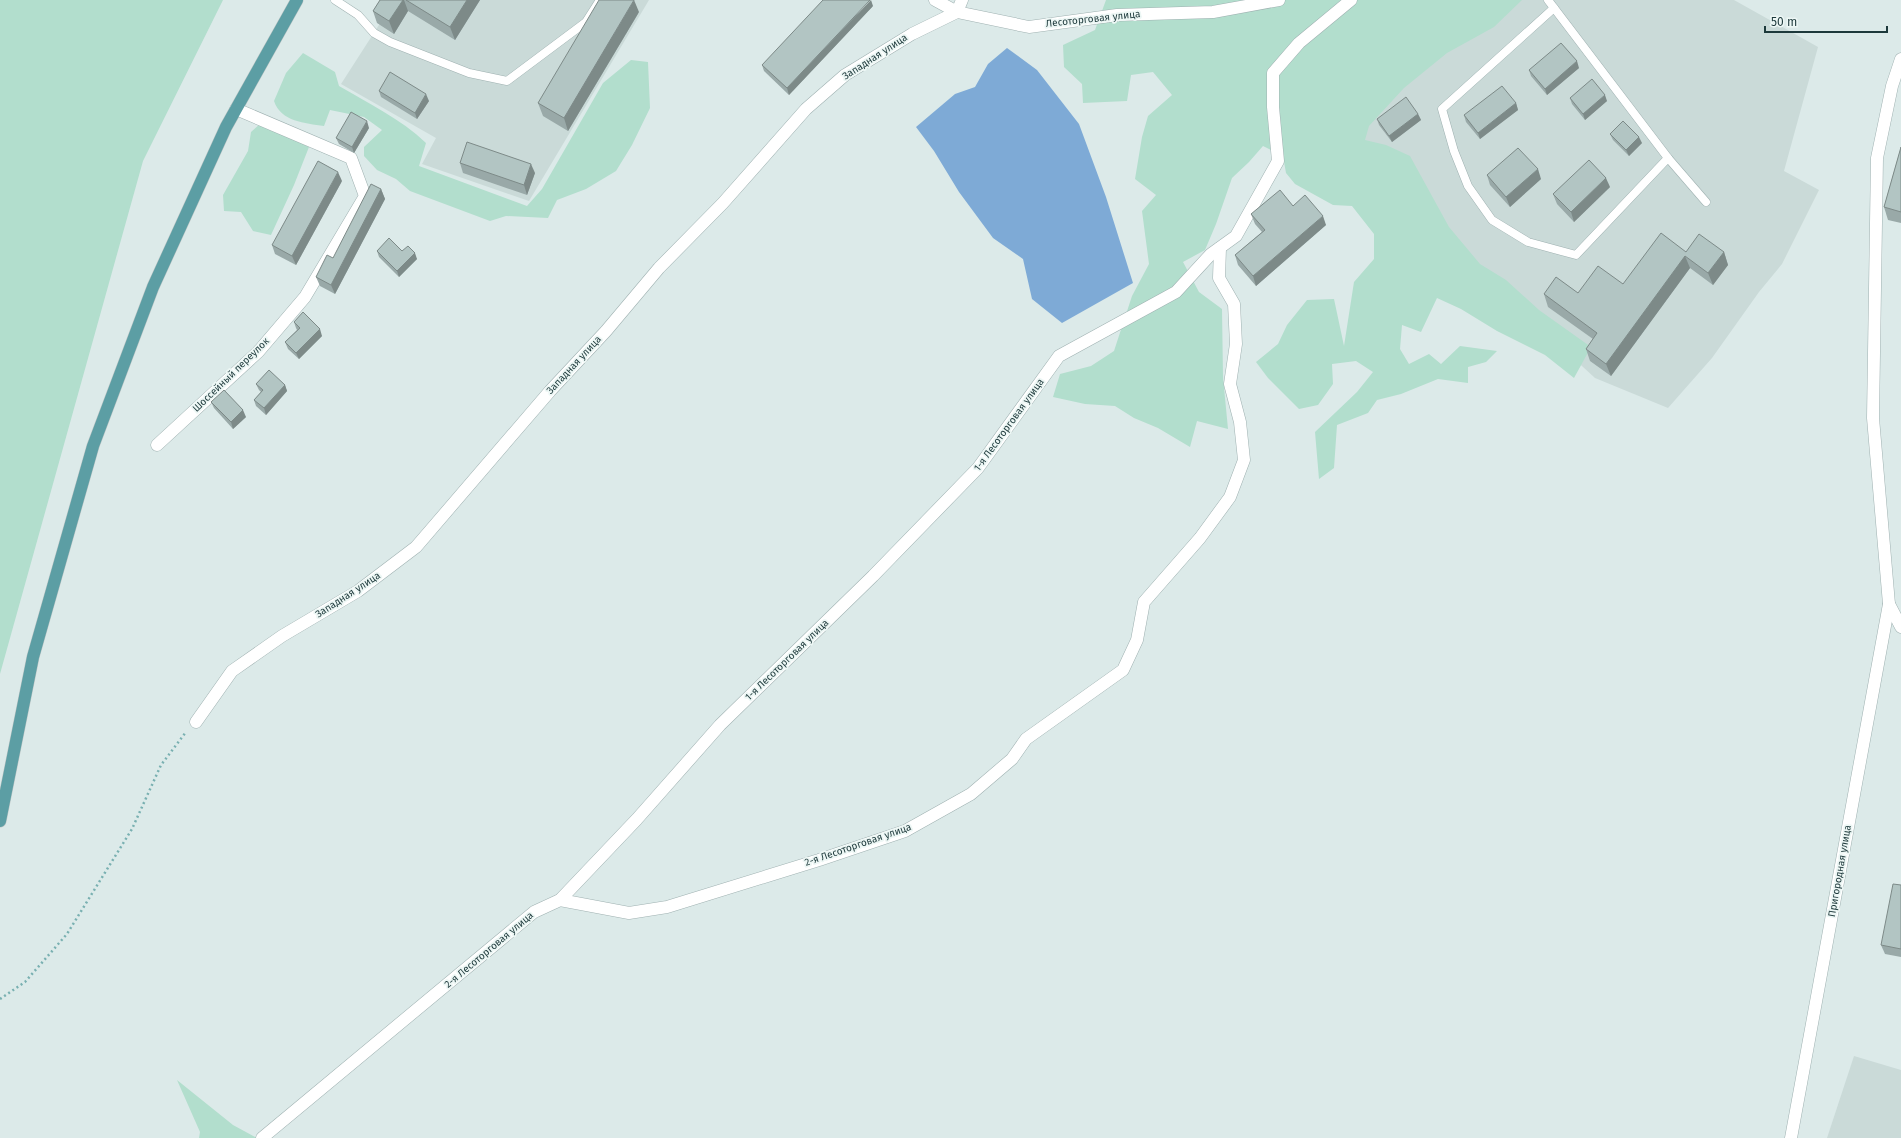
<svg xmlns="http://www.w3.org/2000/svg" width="1901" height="1138" viewBox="0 0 1901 1138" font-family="'Fira Sans',sans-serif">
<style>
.built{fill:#cadad8}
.green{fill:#b2decd}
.water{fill:#7eaad6}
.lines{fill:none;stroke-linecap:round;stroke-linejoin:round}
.service-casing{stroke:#9fb1b1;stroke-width:9}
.minor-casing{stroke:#9fb1b1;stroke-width:13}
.primary-casing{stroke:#bbc4c4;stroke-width:13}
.path{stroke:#79b0b1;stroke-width:2.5;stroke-dasharray:2 3;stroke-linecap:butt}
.service{stroke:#fff;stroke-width:8}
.minor{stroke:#fff;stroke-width:12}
.primary{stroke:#5c9ea4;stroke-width:12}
.wall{fill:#99a9a8}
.shaded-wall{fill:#7d8a88}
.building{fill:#b2c5c3;stroke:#7d8a88}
.labels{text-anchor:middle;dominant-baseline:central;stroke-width:3.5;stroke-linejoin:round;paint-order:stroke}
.street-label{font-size:10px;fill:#1d393b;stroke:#edf7f5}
</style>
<rect width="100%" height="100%" fill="#dceae9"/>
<!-- built -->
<g class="built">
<polygon points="395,0 649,0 529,201 422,164 436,138 341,84"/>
<polygon points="1507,0 1734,0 1818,47 1784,171 1819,190 1782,264 1759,292 1712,358 1668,408 1595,378 1496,287 1355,129"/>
<polygon points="1854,1056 1901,1070 1901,1138 1827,1138"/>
</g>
<!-- green -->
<g class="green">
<polygon points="0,0 223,0 143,161 0,674"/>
<polygon points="1106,0 1522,0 1494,27 1447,53 1404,88 1369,126 1365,140 1386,145 1410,156 1449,227 1480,264 1506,280 1539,310 1591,347 1574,378 1545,355 1497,331 1461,309 1437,298 1421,332 1402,325 1400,349 1409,364 1429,354 1441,364 1460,346 1497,351 1486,362 1468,367 1468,383 1438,379 1401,394 1377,400 1368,413 1337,425 1334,468 1319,479 1315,432 1357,392 1373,372 1356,361 1332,364 1333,384 1318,405 1299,409 1268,378 1256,362 1278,344 1287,325 1307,300 1334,299 1344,346 1354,282 1374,259 1374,234 1352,206 1333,205 1295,184 1286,173 1283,156 1263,146 1249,162 1232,178 1216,224 1205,250 1183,262 1199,292 1222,309 1223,377 1228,429 1197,421 1190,447 1158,428 1134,418 1115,406 1085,404 1053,397 1060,374 1091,366 1114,351 1132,296 1149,264 1142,211 1156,195 1135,179 1142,137 1148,116 1172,95 1153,72 1131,75 1127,101 1083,103 1082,84 1064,67 1063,45 1095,30"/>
<path d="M303 53 335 72 339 86C368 103 401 119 426 143L419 166 527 206 542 189 603 83 631 60 648 62 650 108 632 145 616 171 586 189 557 200 548 218 506 216 490 221 410 191 396 179 377 170 364 156V147L382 130 364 117 330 110 324 126C305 123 281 122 274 101L286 73Z"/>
<polygon points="260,124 309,147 294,185 271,235 253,231 241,212 224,211 223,195 248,151 251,132"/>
<polygon points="177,1080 233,1125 257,1138 199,1138 200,1132"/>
</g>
<!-- water -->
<polygon class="water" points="1007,48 1037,70 1079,124 1106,197 1133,283 1062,323 1032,299 1023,259 993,238 959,192 934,151 916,127 955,94 975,87 988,64"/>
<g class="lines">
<defs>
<g id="service">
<polyline points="335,0 358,15 374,33 390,42 469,73 507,81 586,22 600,0"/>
<polyline points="1548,0 1668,158 1706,202"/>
<polyline points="1554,8 1442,109 1454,151 1468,186 1492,220 1528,242 1576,255 1668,158"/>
</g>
<g id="minor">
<polyline points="935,0 957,12 1029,27 1117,15 1213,12 1279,0"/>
<polyline points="957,12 962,0"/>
<polyline points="1901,59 1892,86 1877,158 1873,418 1889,604 1901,627"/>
<polyline points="157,445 258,352 305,297 365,196 351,158 236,109"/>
<polyline points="196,722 232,671 282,636 358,591 416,547 550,391 606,331 659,268 723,203 806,109 845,75 912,34 957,12"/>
<polyline points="560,900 637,819 720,725 873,576 978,468 1059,356 1176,292 1211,254 1236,236 1278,161 1273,107 1273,73 1299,43 1351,0"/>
<polyline points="262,1138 534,912 560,900 629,913 667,907 819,860 905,831 971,794 1012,759 1026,739 1123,670 1137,640 1144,602 1200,538 1230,497 1244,460 1240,422 1230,384 1236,344 1234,304 1219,278 1220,248"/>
<polyline points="1791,1138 1889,604"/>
</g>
<polyline id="primary" points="0,821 33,657 93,446 153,287 226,127 297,0"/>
</defs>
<!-- service casing -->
<use href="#service" class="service-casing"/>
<!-- minor casing -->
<use href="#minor" class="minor-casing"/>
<!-- primary casing -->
<use href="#primary" class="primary-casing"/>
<!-- path -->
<polyline class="path" points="0,999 25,982 67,934 132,829 161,765 186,732"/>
<!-- service -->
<use href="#service" class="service"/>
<!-- minor -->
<use href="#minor" class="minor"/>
<!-- primary -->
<use href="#primary" class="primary"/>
</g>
<!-- wall -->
<g class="wall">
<polygon points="380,0 480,0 455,40 408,11 394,34 377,23 373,11"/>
<polygon points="873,6 789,95 764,71 762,65"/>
<polygon points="639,12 568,131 543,116 538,103"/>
<polygon points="1579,68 1547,95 1531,76 1529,70"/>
<polygon points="379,91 429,101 417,119 381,97"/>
<polygon points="1570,98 1607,101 1585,120 1572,104"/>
<polygon points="1516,103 1518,110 1480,139 1466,122 1464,115"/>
<polygon points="1418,114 1421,120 1392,142 1379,125 1377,119"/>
<polygon points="369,128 354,153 339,144 336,138"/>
<polygon points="1610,134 1642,143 1629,156 1613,140"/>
<polygon points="1901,147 1901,223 1888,220 1884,207"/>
<polygon points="460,163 535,173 527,195 463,173"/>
<polygon points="1487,175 1541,179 1510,207 1490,185"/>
<polygon points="342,181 296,265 275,254 272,245"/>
<polygon points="1610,187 1574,222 1557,204 1553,194"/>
<polygon points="381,189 385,199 335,294 320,286 316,277 333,258"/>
<polygon points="1293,206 1326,225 1256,286 1238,265 1235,255 1262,232 1255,224 1251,214"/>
<polygon points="377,251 402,251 417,259 399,277 379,257"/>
<polygon points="1686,252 1724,252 1728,265 1713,285 1690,268 1611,376 1590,361 1586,349 1593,339 1548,307 1544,294 1578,293 1623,284"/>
<polygon points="294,322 322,336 299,359 288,349 285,342 297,330 296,328"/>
<polygon points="256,384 285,385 287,391 266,415 256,406 254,400 261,392 259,390"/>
<polygon points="211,402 246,417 233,429 214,408"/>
<polygon points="1901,885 1901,957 1885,954 1881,945"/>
</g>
<!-- shaded-wall -->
<g class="shaded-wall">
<polygon points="403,0 404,0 408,11 394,34 389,21"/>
<polygon points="467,0 480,0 455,40 450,27"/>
<polygon points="634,0 639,12 568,131 564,118"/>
<polygon points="871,0 873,6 789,95 787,88"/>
<polygon points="1577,61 1579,68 1547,95 1545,89"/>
<polygon points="426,94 429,101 417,119 415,113"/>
<polygon points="1605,95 1607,101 1585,120 1583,114"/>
<polygon points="1516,103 1518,110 1480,139 1478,133"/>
<polygon points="1418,114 1421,120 1392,142 1389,136"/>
<polygon points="367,121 369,128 354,153 352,147"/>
<polygon points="1639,137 1642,143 1629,156 1626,150"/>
<polygon points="531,164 535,173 527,195 524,185"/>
<polygon points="1538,169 1541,179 1510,207 1506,197"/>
<polygon points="338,172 342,181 296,265 292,256"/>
<polygon points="1606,178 1610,187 1574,222 1571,212"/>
<polygon points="381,189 385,199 335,294 331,285"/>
<polygon points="1323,216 1326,225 1256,286 1253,276"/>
<polygon points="1724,252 1728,265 1713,285 1708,273"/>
<polygon points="415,253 417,259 399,277 397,271"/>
<polygon points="1685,256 1690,268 1611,376 1606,364"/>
<polygon points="320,329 322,336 299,359 296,353"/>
<polygon points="285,385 287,391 266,415 264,408"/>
<polygon points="243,410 246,417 233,429 231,422"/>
</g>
<!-- building -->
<g class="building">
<polygon points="380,0 403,0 389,21 373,11"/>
<polygon points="406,0 467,0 450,27"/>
<polygon points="599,0 634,0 564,118 538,103"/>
<polygon points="823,0 870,0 787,88 762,65"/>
<polygon points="1561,43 1577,61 1545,89 1529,70"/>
<polygon points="390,72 426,94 415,113 379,91"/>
<polygon points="1592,79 1605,95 1583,114 1570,98"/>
<polygon points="1502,86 1516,103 1478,133 1464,115"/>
<polygon points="1406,97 1418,114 1389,136 1377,119"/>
<polygon points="351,112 367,121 352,147 336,138"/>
<polygon points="1623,121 1639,137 1626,150 1610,134"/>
<polygon points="467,142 531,164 524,185 460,163"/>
<polygon points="1901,147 1901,212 1884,207"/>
<polygon points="1518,148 1538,169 1506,197 1487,175"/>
<polygon points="1589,160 1606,178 1571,212 1553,194"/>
<polygon points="318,161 338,172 292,256 272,245"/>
<polygon points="371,184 381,189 331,285 316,277 327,255 333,258"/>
<polygon points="1280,190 1293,206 1305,195 1323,216 1253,276 1235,255 1265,230 1251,214"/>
<polygon points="1661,233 1686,252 1699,234 1724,252 1708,273 1685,256 1606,364 1586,349 1597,333 1544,294 1556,277 1578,293 1598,266 1623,284"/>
<polygon points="389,238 402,251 408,246 415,253 397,271 377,251"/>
<polygon points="303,312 320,329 296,353 285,342 300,328 294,322"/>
<polygon points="269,370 285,385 264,408 254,400 263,390 256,384"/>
<polygon points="224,390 243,410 231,422 211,402"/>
<polygon points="1893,884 1901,885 1901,949 1881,945"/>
</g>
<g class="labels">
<!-- street labels -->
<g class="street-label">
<text transform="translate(1093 19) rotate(-6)">Лесоторговая улица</text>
<text transform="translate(875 57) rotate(-33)">Западная улица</text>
<text transform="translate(574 365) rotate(-47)">Западная улица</text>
<text transform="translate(231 375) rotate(-44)">Шоссейный переулок</text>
<text transform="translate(1009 425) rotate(-54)">1-я Лесоторговая улица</text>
<text transform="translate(348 595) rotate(-33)">Западная улица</text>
<text transform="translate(787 660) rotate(-44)">1-я Лесоторговая улица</text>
<text transform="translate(858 845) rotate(-19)">2-я Лесоторговая улица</text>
<text transform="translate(1840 871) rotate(-80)">Пригородная улица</text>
<text transform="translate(489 950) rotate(-40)">2-я Лесоторговая улица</text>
</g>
</g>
<!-- scale -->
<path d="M1765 26v6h122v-6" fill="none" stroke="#1d393b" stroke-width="2"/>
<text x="1771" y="26" font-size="12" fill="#1d393b" stroke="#edf7f5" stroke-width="3" paint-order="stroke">50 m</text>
</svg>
